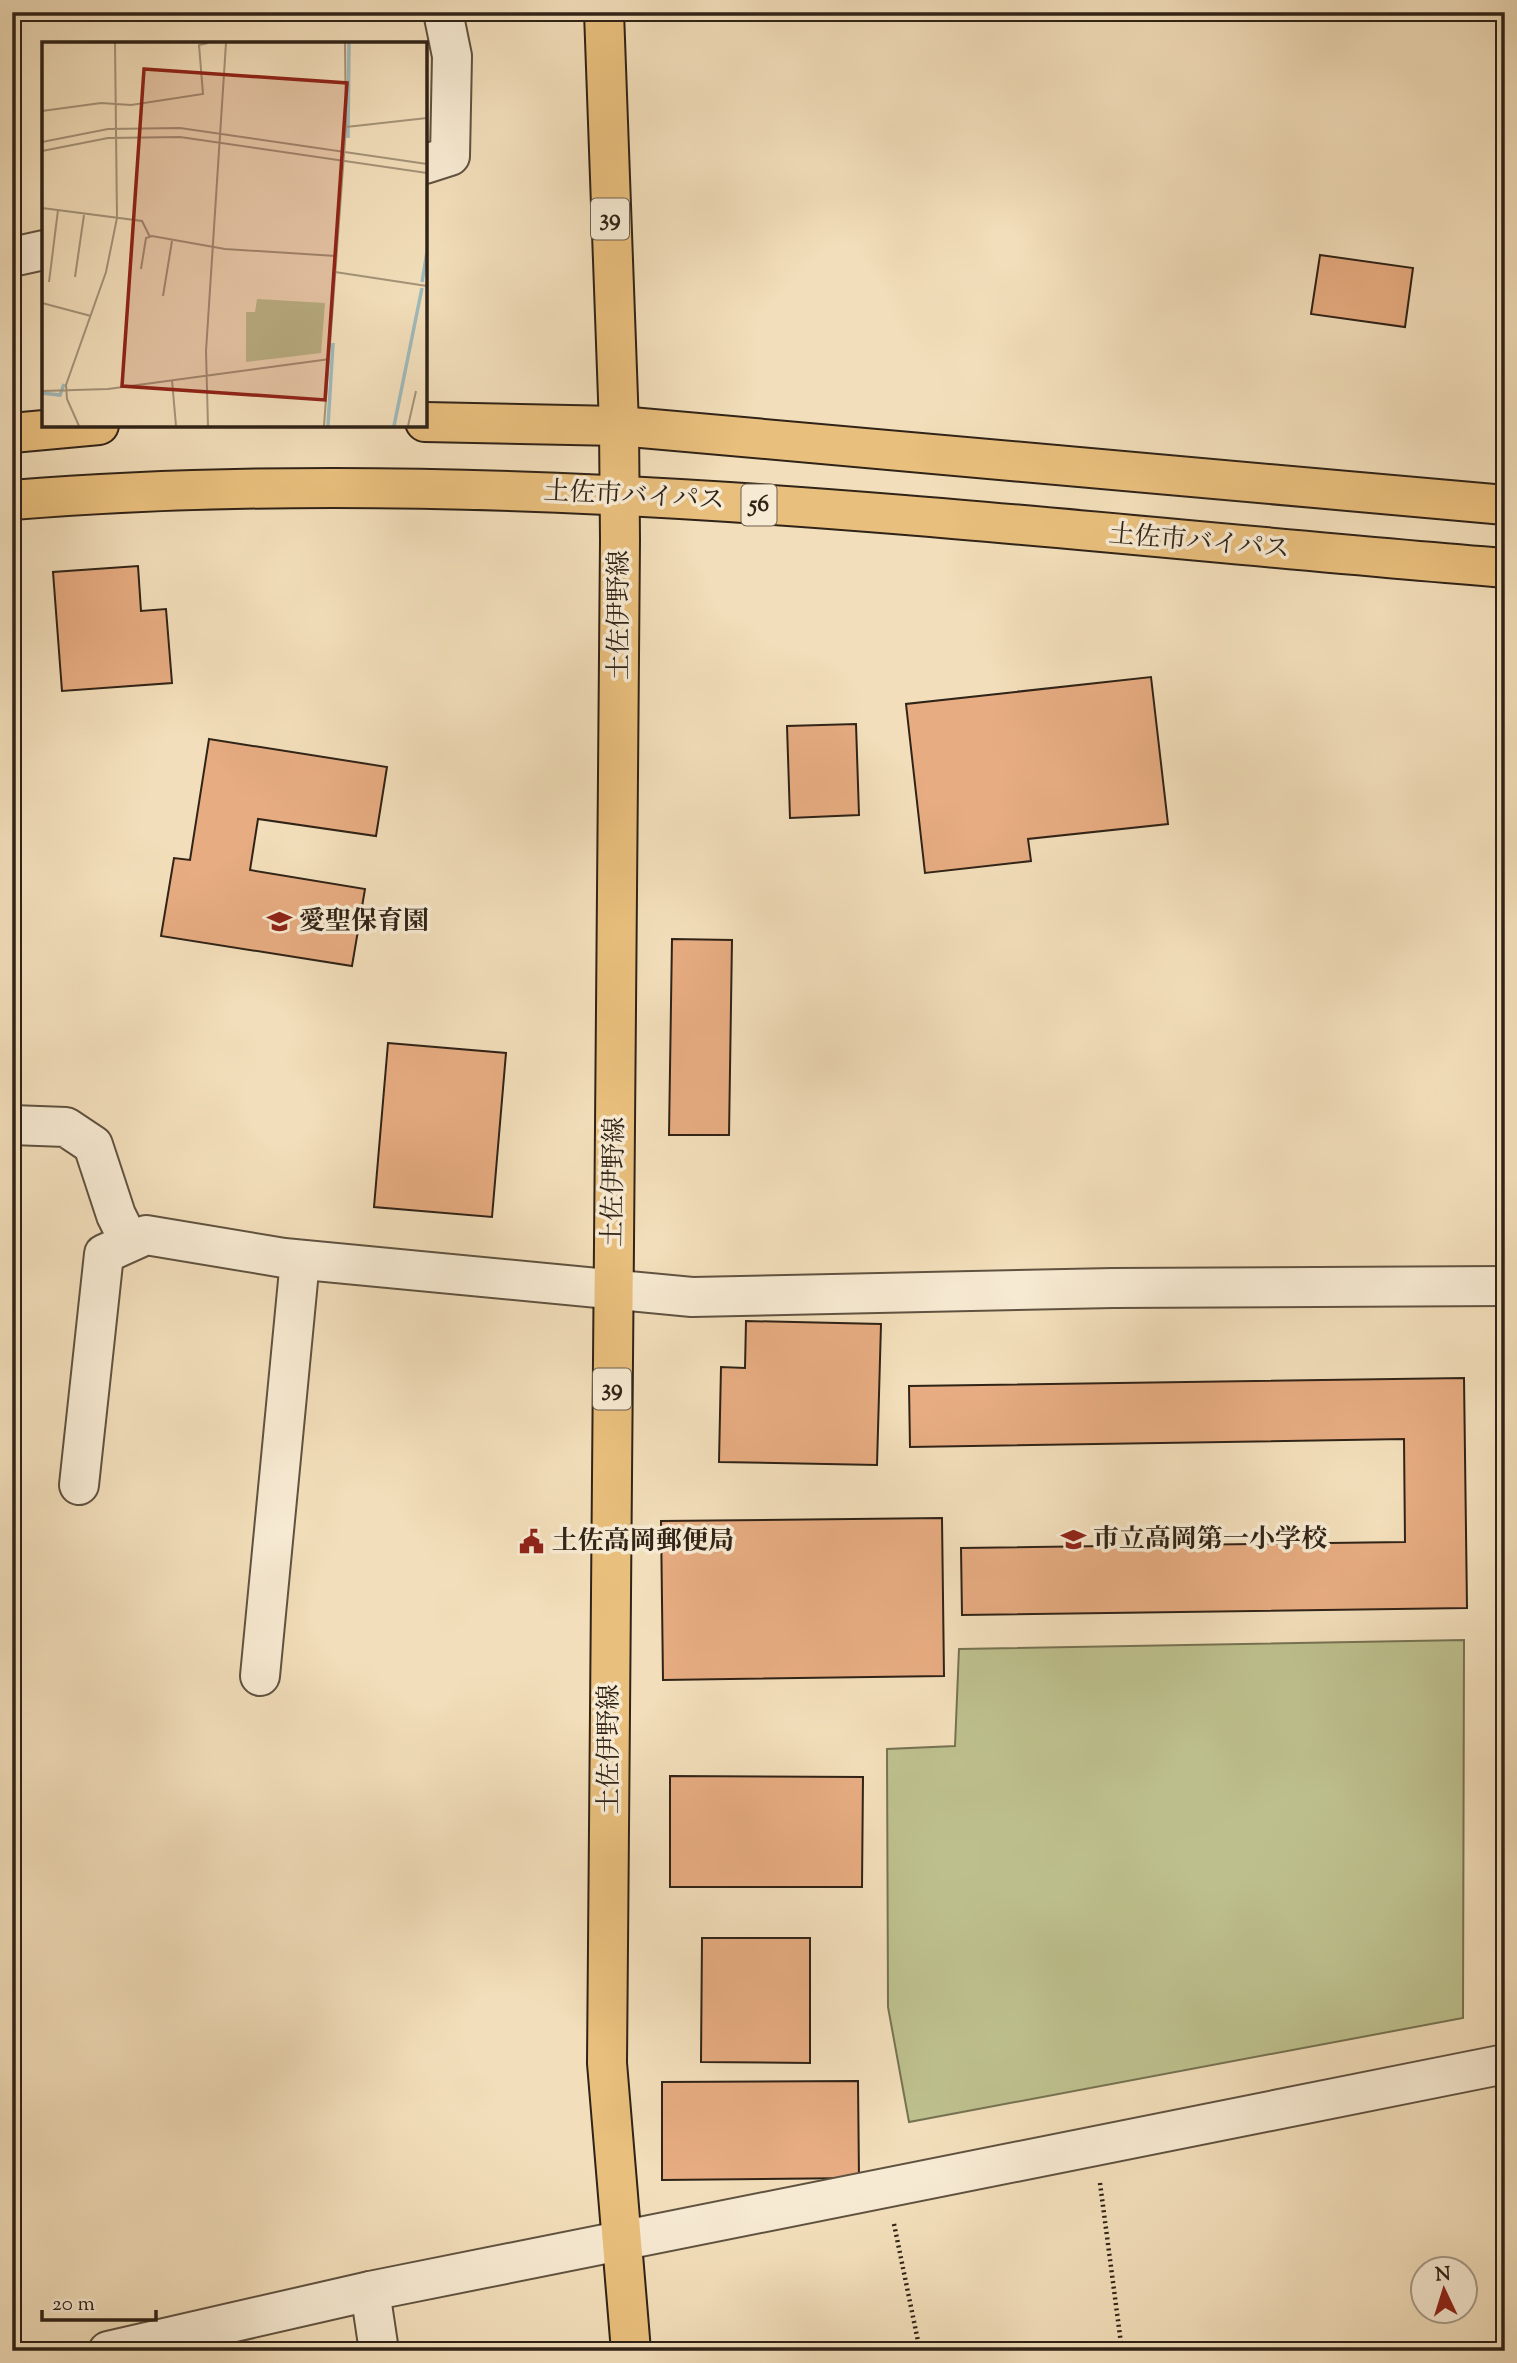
<svg xmlns="http://www.w3.org/2000/svg" width="1517" height="2363" viewBox="0 0 1517 2363" font-family="'Sorts Mill Goudy','Noto Serif JP',serif">
<style>
.green{fill:#bdc08d;stroke:#767252;stroke-width:2}
.building{fill:#e7ac81;stroke:#302317;stroke-width:2}
.lines{fill:none;stroke-linecap:round;stroke-linejoin:round}
.minor-casing{stroke:#605240;stroke-width:42}
.primary-casing{stroke:#302317;stroke-width:42}
.trunk-casing{stroke:#302317;stroke-width:42}
.path{stroke:#302317;stroke-width:4.5;stroke-dasharray:2 3.5;stroke-linecap:butt}
.minor{stroke:#f7ead2;stroke-width:38}
.primary{stroke:#e9bf7d;stroke-width:38}
.trunk{stroke:#e9bf7d;stroke-width:38}
.labels{text-anchor:middle;dominant-baseline:central;stroke-width:7;stroke-linejoin:round;paint-order:stroke}
.shield{fill:#f7ead2;stroke:#6c5f4f;stroke-width:2}
.shield-label{font-size:24px;font-weight:bold;fill:#302317}
.street-label{font-size:26px;fill:#302317;stroke:#f7ead2}
.poi-label{font-size:26px;font-weight:bold;fill:#302317;stroke:#f7ead2;text-anchor:start}
.inset-river{fill:none;stroke:#9fb9ba;stroke-width:3.5}
.inset-road{fill:none;stroke:#a49379;stroke-width:2}
.view{fill:#8f2418;fill-opacity:0.15;stroke:#8f2418;stroke-width:3.5}
.inset-edge{fill:none;stroke:#302317;stroke-width:3.5}
</style>
<rect width="100%" height="100%" fill="#f2deba"/>
<filter id="stains"><feTurbulence type="fractalNoise" baseFrequency=".00286" numOctaves="4"/><feColorMatrix values="0 0 0 0 .2 0 0 0 0 .09 0 0 0 0 .02 0 0 0 .5 -.17"/></filter>
<radialGradient id="worn" r=".72"><stop offset=".6" stop-color="#630" stop-opacity="0"/><stop offset="1" stop-color="#630" stop-opacity=".3"/></radialGradient>
<!-- green -->
<polygon class="green" points="1464,1640 1463,2018 909,2122 888,2007 887,1749 955,1746 959,1649"/>
<!-- building -->
<g class="building">
<polygon points="1320,255 1413,268 1405,327 1311,314"/>
<polygon points="138,566 141,611 166,609 172,683 62,691 53,572"/>
<polygon points="1151,677 1168,824 1028,839 1031,861 925,873 906,704"/>
<polygon points="856,724 859,815 790,818 787,726"/>
<polygon points="209,739 387,767 376,836 258,819 250,870 365,889 352,966 161,936 174,858 190,860"/>
<polygon points="672,939 732,940 729,1135 669,1135"/>
<polygon points="388,1043 506,1053 492,1217 374,1207"/>
<polygon points="746,1321 881,1324 877,1465 719,1462 721,1367 745,1368"/>
<polygon points="1464,1378 1467,1608 962,1615 961,1548 1405,1542 1404,1439 910,1447 909,1386"/>
<polygon points="942,1518 944,1676 663,1680 661,1521"/>
<polygon points="670,1776 863,1777 862,1887 670,1887"/>
<polygon points="702,1938 810,1938 810,2063 701,2062"/>
<polygon points="858,2081 859,2178 662,2180 662,2082"/>
</g>
<g class="lines">
<defs>
<g id="minor">
<polyline points="425,164 450,156 452,56 443,12"/>
<polyline points="12,257 44,250"/>
<polyline points="12,1125 66,1127 93,1145 116,1215 129,1241"/>
<polyline points="79,1485 104,1254 146,1235 284,1258 692,1297 1113,1288 1505,1286"/>
<polyline points="260,1676 300,1260"/>
<polyline points="370,2291 379,2351"/>
<polyline points="108,2351 370,2291 1505,2064"/>
</g>
<polyline id="primary" points="604,12 619,426 620,540 607,2063 631,2351"/>
<g id="trunk">
<polyline points="425,422 619,426 1505,505"/>
<polyline points="12,433 99,425"/>
<path d="M12 500C510 460 1009 528 1505 568"/>
</g>
</defs>
<!-- minor casing -->
<use href="#minor" class="minor-casing"/>
<!-- primary casing -->
<use href="#primary" class="primary-casing"/>
<!-- trunk casing -->
<use href="#trunk" class="trunk-casing"/>
<!-- path -->
<g class="path">
<polyline points="1100,2183 1122,2351"/>
<polyline points="894,2224 920,2351"/>
</g>
<!-- minor -->
<use href="#minor" class="minor"/>
<!-- primary -->
<use href="#primary" class="primary"/>
<!-- trunk -->
<use href="#trunk" class="trunk"/>
</g>
<!-- icons -->
<defs>
<symbol id="school-bare" viewBox="-9 -9 18 18"><path d="M0-5L7-2L0 1L-7-2ZM-4 1L0 2.5L4 1V4Q0 6-4 4Z" fill="#8f2418" stroke="#f7ead2" stroke-width="2.5" paint-order="stroke"/></symbol>
<symbol id="civic-bare" viewBox="-9 -9 18 18"><path d="M-.6-6.5H3V-4.5H.6V-3L4-1V1h2V6H-6V1h2V-1L-.6-3ZM-1.2 2.5V6h2.4V2.5Z" fill="#8f2418" stroke="#f7ead2" stroke-width="2.5" paint-order="stroke"/></symbol>
</defs>
<g fill-rule="evenodd">
<use href="#school-bare" x="262" y="904" width="35" height="35"/>
<use href="#school-bare" x="1056" y="1522" width="35" height="35"/>
<use href="#civic-bare" x="514" y="1524" width="35" height="35"/>
</g>
<g class="labels">
<!-- shield labels -->
<g class="shield">
<rect x="591" y="198.5" width="38" height="41" rx="5"/>
<rect x="741.5" y="484.5" width="35" height="41" rx="5"/>
<rect x="593" y="1368.5" width="38" height="41" rx="5"/>
</g>
<g class="shield-label">
<text x="610" y="219">39</text>
<text x="759" y="505">56</text>
<text x="612" y="1389">39</text>
</g>
<!-- street labels -->
<g class="street-label">
<text transform="translate(634 497) rotate(3)">土佐市バイパス</text>
<text transform="translate(1199 543) rotate(5)">土佐市バイパス</text>
<text transform="translate(620 615) rotate(-90)">土佐伊野線</text>
<text transform="translate(615 1182) rotate(-89)">土佐伊野線</text>
<text transform="translate(610 1749) rotate(-90)">土佐伊野線</text>
</g>
<!-- poi labels -->
<g class="poi-label">
<text x="299" y="922">愛聖保育園</text>
<text x="1093" y="1540">市立高岡第一小学校</text>
<text x="552" y="1542">土佐高岡郵便局</text>
</g>
</g>
<!-- overview -->
<g transform="translate(42 42)">
<rect width="385" height="385" fill="#f2deba"/>
<path d="M215 257 283 261 279 311 204 320V270H213Z" fill="#bdc08d"/>
<path class="inset-river" d="M306 96 307 1M380 240 385 210M0 351 18 353 22 342M286 384 291 301M352 384 380 246"/>
<path class="inset-road" d="M0 69 59 61 89 63 161 52 157 3 166 1M304 85 385 76M0 100 66 87 138 86 385 122M0 109 66 96 138 95 385 131M0 166 100 179 108 195M99 227 104 196 110 194 183 207 294 214M293 230 385 244M33 235 42 173M7 240 16 168M121 254 130 199M0 261 49 274M130 338 134 384M0 349 66 347 288 317M37 384 25 357 24 343 64 230 75 176 73 1M166 384 164 309 184 1M282 384 304 85 303 1M366 384 374 349"/>
<path class="view" d="M102 27 305 41 283 358 80 344Z"/>
<rect width="385" height="385" class="inset-edge"/>
</g>
<!-- margin -->
<rect width="1517" height="2363" fill="none" stroke="#f2deba" stroke-width="42"/>
<rect x="14" y="14" width="1489" height="2335" fill="none" stroke="#302317" stroke-width="3.5"/>
<rect x="21" y="21" width="1475" height="2321" fill="none" stroke="#302317" stroke-width="2"/>
<!-- north arrow -->
<g transform="translate(1444 2290) rotate(356)"><circle r="33" fill="#f7ead2" stroke="#a79a87" stroke-width="2"/>
<path d="M0-5L12 26L0 18L-12 26Z" fill="#8f2418"/>
<text y="-10" font-size="19" font-weight="bold" text-anchor="middle" fill="#302317">N</text>
</g>
<!-- scale -->
<path d="M42 2310v10h114v-10" fill="none" stroke="#302317" stroke-width="3.5"/>
<text x="52" y="2310" font-size="21" fill="#302317" stroke="#f7ead2" stroke-width="5" paint-order="stroke">20 m</text>
<rect width="100%" height="100%" filter="url(#stains)"/>
<rect width="100%" height="100%" fill="url(#worn)"/>
</svg>
